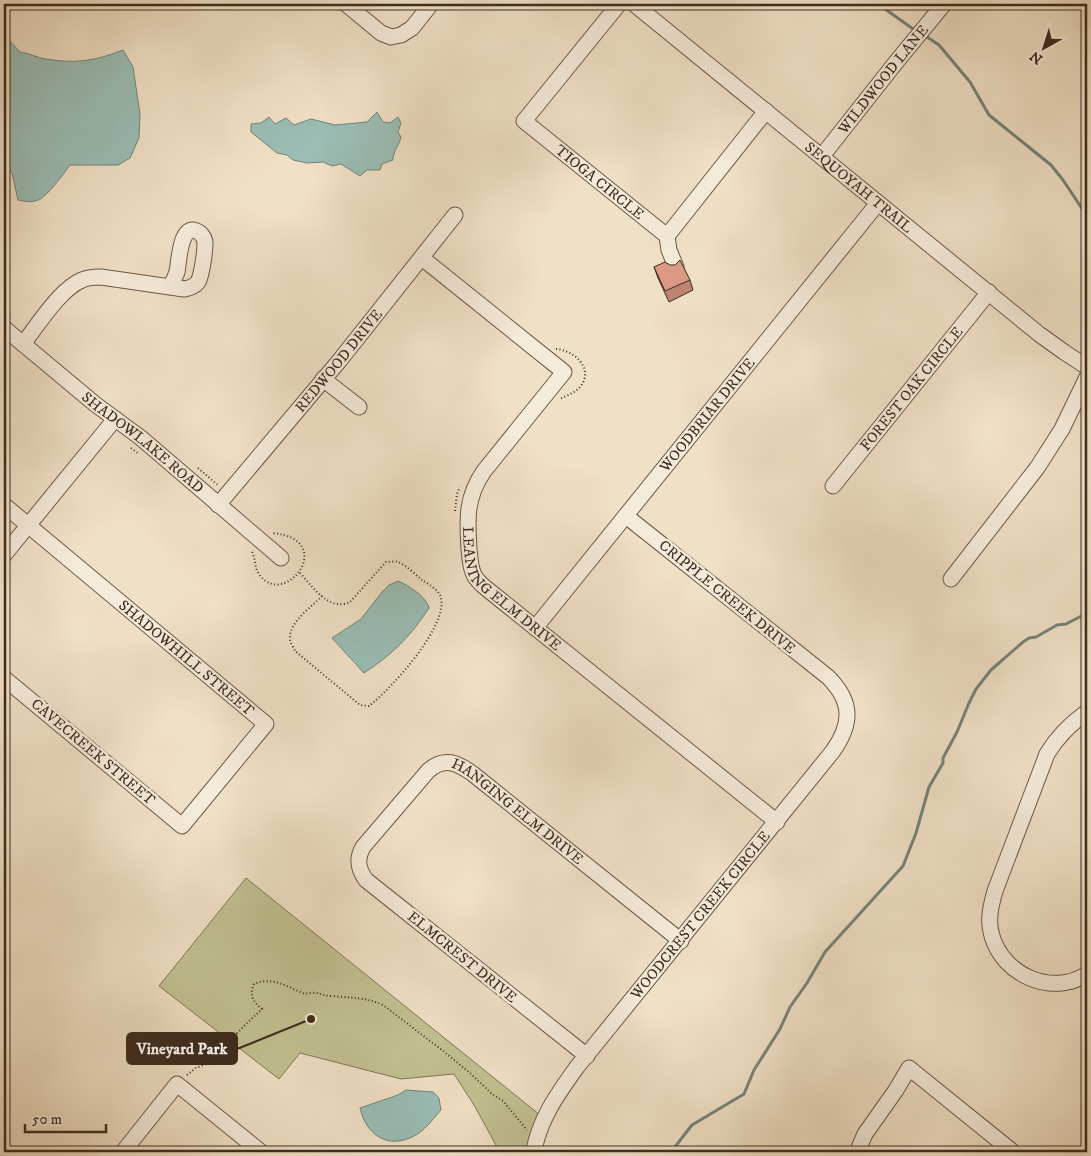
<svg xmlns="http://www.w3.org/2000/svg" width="1091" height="1156" viewBox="0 0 1091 1156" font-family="'IM FELL DW Pica',serif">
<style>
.green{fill:#c1c090;stroke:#807658}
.water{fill:#9abdb5;stroke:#758379}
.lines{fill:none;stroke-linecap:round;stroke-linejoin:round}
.stream{stroke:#758379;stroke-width:3}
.minor-casing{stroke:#6a5949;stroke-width:17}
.path{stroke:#3e2c1f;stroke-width:2;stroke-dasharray:1 2.5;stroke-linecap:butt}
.minor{stroke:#f5ebda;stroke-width:15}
.wall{fill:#bd8471;stroke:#3e2c1f}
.building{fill:#dc9983;stroke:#3e2c1f}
.labels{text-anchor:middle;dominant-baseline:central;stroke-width:5;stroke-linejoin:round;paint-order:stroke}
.street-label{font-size:15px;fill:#3e2c1f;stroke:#f5ebda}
.leader{fill:none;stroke:#3e2c1f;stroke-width:2}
.callout-dot{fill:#3e2c1f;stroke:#f5ebda;stroke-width:2}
.callout{fill:#3e2c1f;stroke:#3e2c1f;stroke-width:2}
.callout-label{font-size:16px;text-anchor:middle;font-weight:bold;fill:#fff}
</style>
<rect width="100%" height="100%" fill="#f0e0c6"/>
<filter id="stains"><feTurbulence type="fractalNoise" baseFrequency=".004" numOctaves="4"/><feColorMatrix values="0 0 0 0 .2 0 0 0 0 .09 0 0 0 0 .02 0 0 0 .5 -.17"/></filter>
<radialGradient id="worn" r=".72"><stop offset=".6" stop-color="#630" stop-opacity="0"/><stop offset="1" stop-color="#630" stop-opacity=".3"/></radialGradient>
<!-- green -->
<polygon class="green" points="246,878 540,1115 526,1151 497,1147 474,1105 454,1074 401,1079 300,1053 279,1079 159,986"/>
<!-- water -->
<g class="water">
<path d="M4 26 8 39 20 52C29 53 37 58 46 59 76 64 95 61 123 50L133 67 140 114 139 138 130 158 118 165H70C64 173 47 197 38 200 31 203 24 201 18 200L12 173 6 164 4 155Z"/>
<path d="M377 112 383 122 390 123 398 117 401 123 398 132 401 137C399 146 393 151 393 160L382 164 380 170H367L360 176 341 164 332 166 323 162 307 163 293 160 287 155 277 153 251 132V124L261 123 269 117 275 124 286 118 294 125 311 119 335 125 367 122Z"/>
<path d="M398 581C408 585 427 597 429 608 410 637 393 654 364 673L332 638 361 619 382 592 389 585Z"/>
<path d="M406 1090 433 1092 439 1098 441 1110C433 1119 424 1132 412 1137 386 1149 366 1134 360 1108L398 1095Z"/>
</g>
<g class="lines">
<!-- stream -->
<g class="stream">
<polyline points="878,4 916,31"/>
<polyline points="924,35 939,45 970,82 989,115 1051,165 1063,180 1087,216"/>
<polyline points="671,1152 692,1125 744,1094 754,1070 780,1029 790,1007 807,983 825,952 903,866 916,833 929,787 943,763 943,758 957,732 969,703 976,689 991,670 1023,642 1029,638 1036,637 1057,625 1066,624 1087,613"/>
</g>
<defs>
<g id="minor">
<polyline points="346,4 381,33 391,37 401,35 412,28 431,4"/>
<path id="s1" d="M619 4 524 121 667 236 766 111"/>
<path id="s2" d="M634 4 1039 334 1064 352 1087 367"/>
<path id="s3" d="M822 156 897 61 944 4"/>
<polyline points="667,236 669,250 676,267"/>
<path id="s4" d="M422 258 564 372 484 471C466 497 467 518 469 549 470 557 470 567 474 575 477 581 482 585 487 589L777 822"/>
<path id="s5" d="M4 328 95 404 141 438 281 558"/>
<path d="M23 344C37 326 61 288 82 280 88 277 94 277 101 277L184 289C190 288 195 286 198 282 202 275 205 251 205 243 205 239 203 236 200 233 180 218 179 263 177 272 175 277 173 282 171 286"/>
<polyline points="323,379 359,407"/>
<path id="s6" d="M833 486 989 292"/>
<path id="s7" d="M4 505 266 724 182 826 4 678"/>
<path id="s8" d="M218 505 340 360 455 215"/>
<polyline points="4,555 115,419"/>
<polyline points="951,579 1037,468 1062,429 1087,377"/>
<path id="s9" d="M535 628 878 203"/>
<path d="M1087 712C1070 724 1058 736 1047 754L995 891C991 905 987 921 992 936 1003 975 1052 997 1087 974"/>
<path id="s10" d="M587 1056 366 880C358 869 356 859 363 847L428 771C444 756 458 763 473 774L681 941"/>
<polyline points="123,1152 177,1084 261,1152"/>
<path id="s11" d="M534 1152C538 1121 559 1092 577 1067L833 751C852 724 853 702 828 677L626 516"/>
<polyline points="857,1152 865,1134 896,1090 909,1068 1013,1152"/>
</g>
</defs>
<!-- minor casing -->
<use href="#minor" class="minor-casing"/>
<!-- path -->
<g class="path">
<polyline points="4,310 12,317"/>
<path d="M556 349C574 350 595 369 580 387 575 393 567 395 560 399"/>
<polyline points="131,448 139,454"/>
<polyline points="198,468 219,486"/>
<polyline points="455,511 457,494 460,487"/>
<path d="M252 552C256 559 254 567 259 574 284 611 340 539 272 533"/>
<path d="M300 573C312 586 329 612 350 602L386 562C390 562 395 561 398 562 406 565 415 574 422 580 428 584 437 589 440 595 452 623 390 690 369 706L360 705 295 651C294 648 291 644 290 640 288 622 312 607 322 596"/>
<path d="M187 1075 196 1068 214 1061 239 1031 262 1009C253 1002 249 995 254 984 272 976 288 987 305 994 317 990 320 996 332 996 350 998 366 997 383 1005L442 1050 470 1073 492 1094 503 1101 527 1130"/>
</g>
<!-- minor -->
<use href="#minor" class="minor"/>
</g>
<!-- wall -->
<polygon class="wall" points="654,267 690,280 693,290 669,302 658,278"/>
<!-- building -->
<polygon class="building" points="680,260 690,280 665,291 654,267 665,262 670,265 675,265"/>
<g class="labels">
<!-- street labels -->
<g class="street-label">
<text stroke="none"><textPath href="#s3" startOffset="98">WILDWOOD LANE</textPath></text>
<text stroke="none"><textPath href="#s1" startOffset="248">TIOGA CIRCLE</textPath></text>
<text stroke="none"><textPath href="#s2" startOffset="290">SEQUOYAH TRAIL</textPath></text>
<text stroke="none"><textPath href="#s8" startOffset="188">REDWOOD DRIVE</textPath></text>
<text stroke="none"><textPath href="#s6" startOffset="125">FOREST OAK CIRCLE</textPath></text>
<text stroke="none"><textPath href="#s9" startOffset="274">WOODBRIAR DRIVE</textPath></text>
<text stroke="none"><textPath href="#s5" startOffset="180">SHADOWLAKE ROAD</textPath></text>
<text stroke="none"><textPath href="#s4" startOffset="449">LEANING ELM DRIVE</textPath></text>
<text transform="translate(727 597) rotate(39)">CRIPPLE CREEK DRIVE</text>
<text stroke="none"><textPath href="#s7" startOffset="238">SHADOWHILL STREET</textPath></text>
<text transform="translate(93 752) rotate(40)">CAVECREEK STREET</text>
<text stroke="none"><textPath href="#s10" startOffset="526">HANGING ELM DRIVE</textPath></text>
<text stroke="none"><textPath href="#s11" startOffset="292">WOODCREST CREEK CIRCLE</textPath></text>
<text transform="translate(462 957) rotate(39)">ELMCREST DRIVE</text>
</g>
</g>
<!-- callouts -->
<path class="leader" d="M311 1019L237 1049"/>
<circle class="callout-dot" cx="311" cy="1019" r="5"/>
<rect class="callout" x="127" y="1033" width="110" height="31" rx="5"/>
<g class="callout-label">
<text x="182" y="1054">Vineyard Park</text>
</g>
<!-- margin -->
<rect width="1091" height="1156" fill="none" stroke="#f0e0c6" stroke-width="20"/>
<rect x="5" y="5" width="1081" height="1146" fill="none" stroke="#3e2c1f" stroke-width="2.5"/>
<rect x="10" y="10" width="1071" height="1136" fill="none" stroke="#3e2c1f"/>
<!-- north arrow -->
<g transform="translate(1044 48) rotate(219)" stroke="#f5ebda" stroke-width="4" paint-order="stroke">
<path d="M0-4L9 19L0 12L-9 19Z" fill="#3e2c1f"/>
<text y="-8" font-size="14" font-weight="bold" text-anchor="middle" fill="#3e2c1f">N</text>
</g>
<!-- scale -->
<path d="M25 1124v8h81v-8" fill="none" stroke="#3e2c1f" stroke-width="2.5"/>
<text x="32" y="1124" font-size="15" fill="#3e2c1f" stroke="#f5ebda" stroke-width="4" paint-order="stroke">50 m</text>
<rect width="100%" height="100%" filter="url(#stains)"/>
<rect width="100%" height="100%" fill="url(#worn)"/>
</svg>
